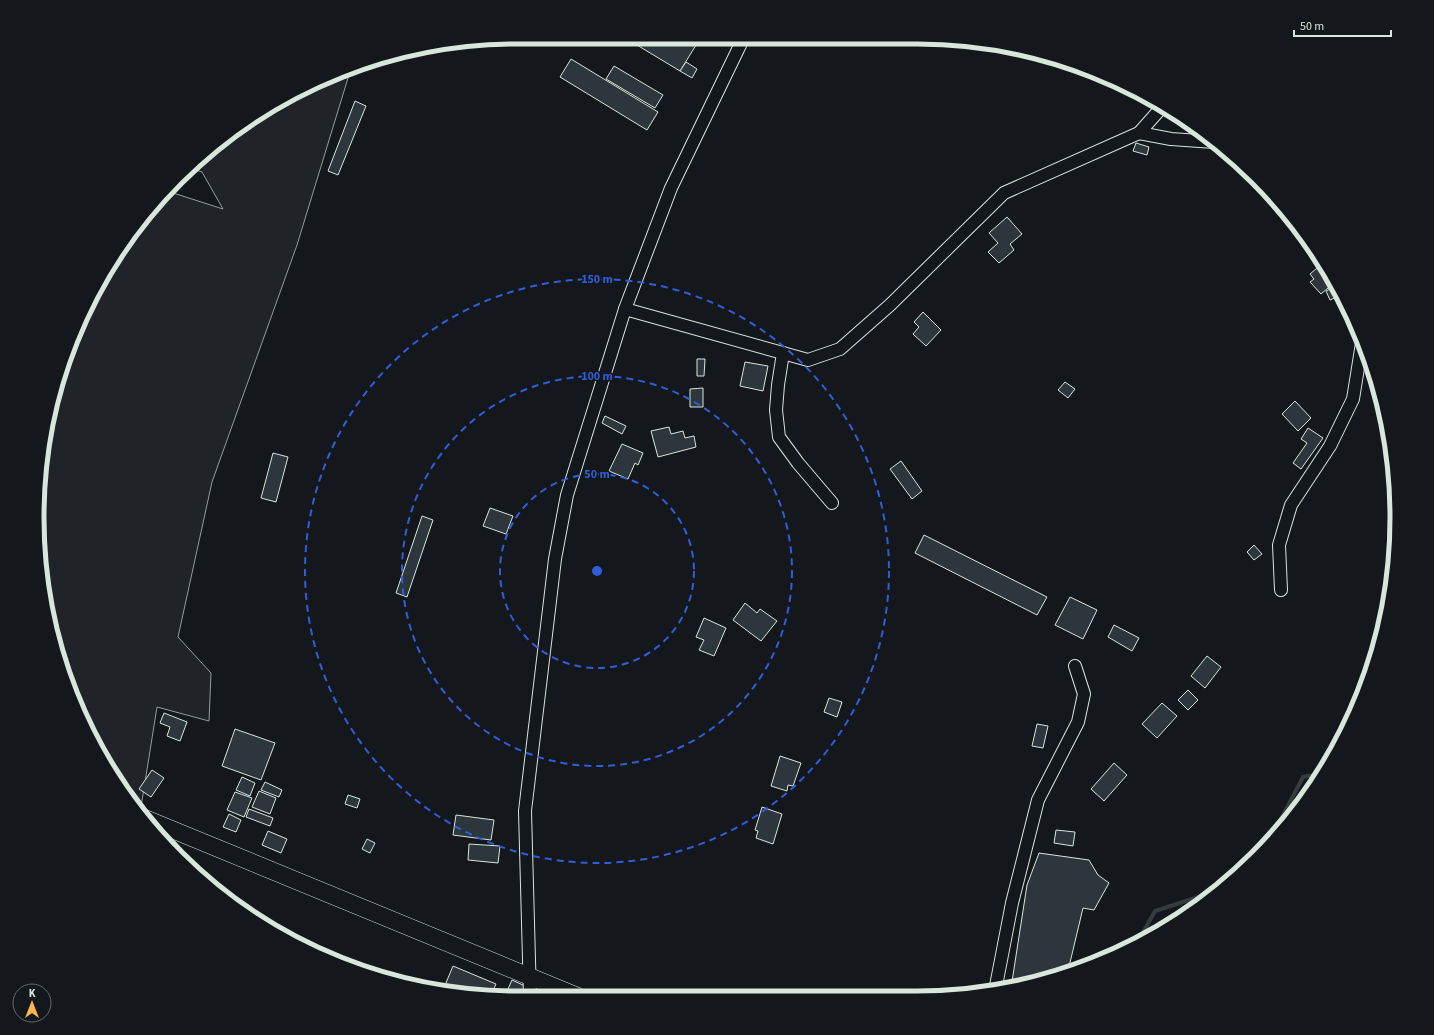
<svg xmlns="http://www.w3.org/2000/svg" width="1434" height="1035" viewBox="0 0 1434 1035" font-family="'Source Sans 3',sans-serif">
<style>
.green{fill:#202428;stroke:#939e99}
.lines{fill:none;stroke-linecap:round;stroke-linejoin:round}
.stream{stroke:#363b3e;stroke-width:4}
.building{fill:#2c363c;stroke:#d8e6dc}
.street-casing{stroke:#d8e6dc;stroke-width:14}
.secondary-casing{stroke:#d8e6dc;stroke-width:18}
.street{stroke:#14181c;stroke-width:12}
.secondary{stroke:#14181c;stroke-width:17}
.ring{fill:none;stroke:#305dd8;stroke-width:2;stroke-dasharray:7 5}
.rim{fill:none;stroke:#d8e6dc;stroke-width:5}
.centre{fill:#305dd8;stroke:#14181c;stroke-width:2}
.ring-label{font-size:12px;text-anchor:middle;font-weight:bold;fill:#305dd8;stroke:#14181c;stroke-width:3;stroke-linejoin:round;paint-order:stroke}
</style>
<rect width="100%" height="100%" fill="#14181c"/>
<!-- green -->
<polygon class="green" points="349,68 348,78 297,245 212,482 178,637 211,673 209,721 157,707 141,807 133,804 118,784 74,702 41,580 37,517 46,424 86,305 135,232 140,234 160,197 167,191 223,209 202,172 193,169 251,118 333,74"/>
<g class="lines">
<!-- stream -->
<g class="stream">
<polyline points="1270,840 1303,777 1320,774"/>
<polyline points="1137,943 1155,911 1214,892"/>
</g>
</g>
<!-- building -->
<g class="building">
<polygon points="636,37 701,37 680,71 632,42"/>
<polygon points="571,59 658,112 647,130 560,77"/>
<polygon points="686,62 697,69 692,78 680,71"/>
<polygon points="614,66 663,95 655,108 606,79"/>
<polygon points="355,101 366,106 338,175 328,171"/>
<polygon points="1136,143 1149,147 1147,155 1133,151"/>
<polygon points="1007,217 1022,234 1010,244 1014,250 999,263 988,252 998,243 989,233"/>
<polygon points="1323,263 1335,282 1321,294 1310,282 1314,279 1310,274"/>
<polygon points="1337,286 1341,295 1330,300 1326,291"/>
<polygon points="923,312 941,330 926,346 913,334 919,327 914,322"/>
<polygon points="697,359 705,359 704,376 697,376"/>
<polygon points="745,362 768,366 763,391 740,386"/>
<polygon points="1065,382 1075,389 1068,398 1058,390"/>
<polygon points="703,388 703,407 690,407 690,389"/>
<polygon points="1295,401 1311,418 1298,431 1282,414"/>
<polygon points="605,416 626,426 622,434 602,423"/>
<polygon points="669,427 671,434 683,431 685,438 694,436 696,447 658,457 651,431"/>
<polygon points="1308,428 1323,438 1301,469 1293,463 1307,443 1301,439"/>
<polygon points="622,444 643,453 638,465 635,463 628,479 609,471"/>
<polygon points="273,453 288,457 276,502 261,498"/>
<polygon points="901,461 922,491 912,499 890,469"/>
<polygon points="490,508 513,516 506,534 483,526"/>
<polygon points="422,516 433,520 407,597 396,593"/>
<polygon points="924,535 1047,597 1037,615 915,553"/>
<polygon points="1254,545 1262,554 1254,560 1247,552"/>
<polygon points="1070,597 1097,610 1083,639 1055,625"/>
<polygon points="745,603 757,613 760,609 777,621 761,641 733,620"/>
<polygon points="704,618 726,628 714,656 699,650 704,640 696,637"/>
<polygon points="1114,625 1139,638 1132,651 1108,637"/>
<polygon points="1207,656 1221,667 1205,688 1191,676"/>
<polygon points="1188,690 1198,700 1188,710 1178,700"/>
<polygon points="829,698 842,702 837,717 824,712"/>
<polygon points="1162,703 1177,716 1157,738 1142,724"/>
<polygon points="164,713 187,722 180,741 167,736 170,727 160,723"/>
<polygon points="1037,724 1048,726 1043,748 1032,746"/>
<polygon points="235,729 275,743 261,780 222,766"/>
<polygon points="780,756 801,763 793,786 788,785 787,791 771,786"/>
<polygon points="1114,763 1127,775 1104,801 1091,789"/>
<polygon points="152,770 164,778 151,797 139,789"/>
<polygon points="242,777 255,783 250,796 236,790"/>
<polygon points="265,782 282,790 279,797 261,790"/>
<polygon points="259,791 276,798 270,814 252,807"/>
<polygon points="235,792 252,798 244,817 227,810"/>
<polygon points="348,795 360,799 357,808 345,804"/>
<polygon points="762,807 782,814 773,844 756,838 758,831 755,830"/>
<polygon points="249,809 273,818 270,826 246,817"/>
<polygon points="229,814 241,820 236,832 223,827"/>
<polygon points="456,815 494,820 491,840 453,835"/>
<polygon points="1056,830 1075,832 1073,846 1054,843"/>
<polygon points="268,831 287,839 281,853 262,845"/>
<polygon points="367,839 375,843 370,853 362,849"/>
<polygon points="469,844 500,846 498,863 468,860"/>
<polygon points="1039,853 1089,860 1098,875 1109,883 1094,910 1083,908 1068,971 1041,982 1011,988 1027,885"/>
<polygon points="453,966 496,984 490,997 443,990"/>
<polygon points="512,980 525,986 520,995 508,989"/>
</g>
<g class="lines">
<defs>
<g id="street">
<polyline points="1139,133 1171,139 1214,142"/>
<polyline points="625,309 808,360 840,349 890,305 1004,193 1139,133 1163,106"/>
<polyline points="783,353 778,385 776,410 779,437 798,463 832,503"/>
<polyline points="1281,590 1279,545 1291,505 1330,446 1353,399 1362,343"/>
<polyline points="995,991 1012,903 1038,800 1078,722 1084,694 1075,666"/>
<polyline points="530,997 525,811 555,559 567,495 625,309 671,188 744,37"/>
</g>
<polyline id="secondary" points="144,818 577,996"/>
</defs>
<!-- street casing -->
<use href="#street" class="street-casing"/>
<!-- secondary casing -->
<use href="#secondary" class="secondary-casing"/>
<!-- street -->
<use href="#street" class="street"/>
<!-- secondary -->
<use href="#secondary" class="secondary"/>
</g>
<!-- distance rings -->
<g class="ring">
<circle cx="597" cy="571" r="97"/>
<circle cx="597" cy="571" r="195"/>
<circle cx="597" cy="571" r="292"/>
</g>
<!-- crop -->
<path d="M0 0H1434V1035H0ZM517 44H917A473 473 0 0 1 1390 517V518A473 473 0 0 1 917 991H517A473 473 0 0 1 44 518V517A473 473 0 0 1 517 44Z" fill="#14181c" fill-rule="evenodd"/>
<path class="rim" d="M517 44H917A473 473 0 0 1 1390 517V518A473 473 0 0 1 917 991H517A473 473 0 0 1 44 518V517A473 473 0 0 1 517 44Z"/>
<circle cx="597" cy="571" r="6" class="centre"/>
<g class="ring-label">
<text x="597" y="283">150 m</text>
<text x="597" y="380">100 m</text>
<text x="597" y="478">50 m</text>
</g>
<!-- north arrow -->
<g transform="translate(32 1003)"><circle r="19" fill="#14181c" stroke="#626a69"/>
<path d="M0-3L7 15L0 10L-7 15Z" fill="#ffb74d"/>
<text y="-6" font-size="11" font-weight="bold" text-anchor="middle" fill="#d8e6dc">K</text>
</g>
<!-- scale -->
<path d="M1294 30v6h97v-6" fill="none" stroke="#d8e6dc" stroke-width="2"/>
<text x="1300" y="30" font-size="12" fill="#d8e6dc" stroke="#14181c" stroke-width="3" paint-order="stroke">50 m</text>
</svg>
